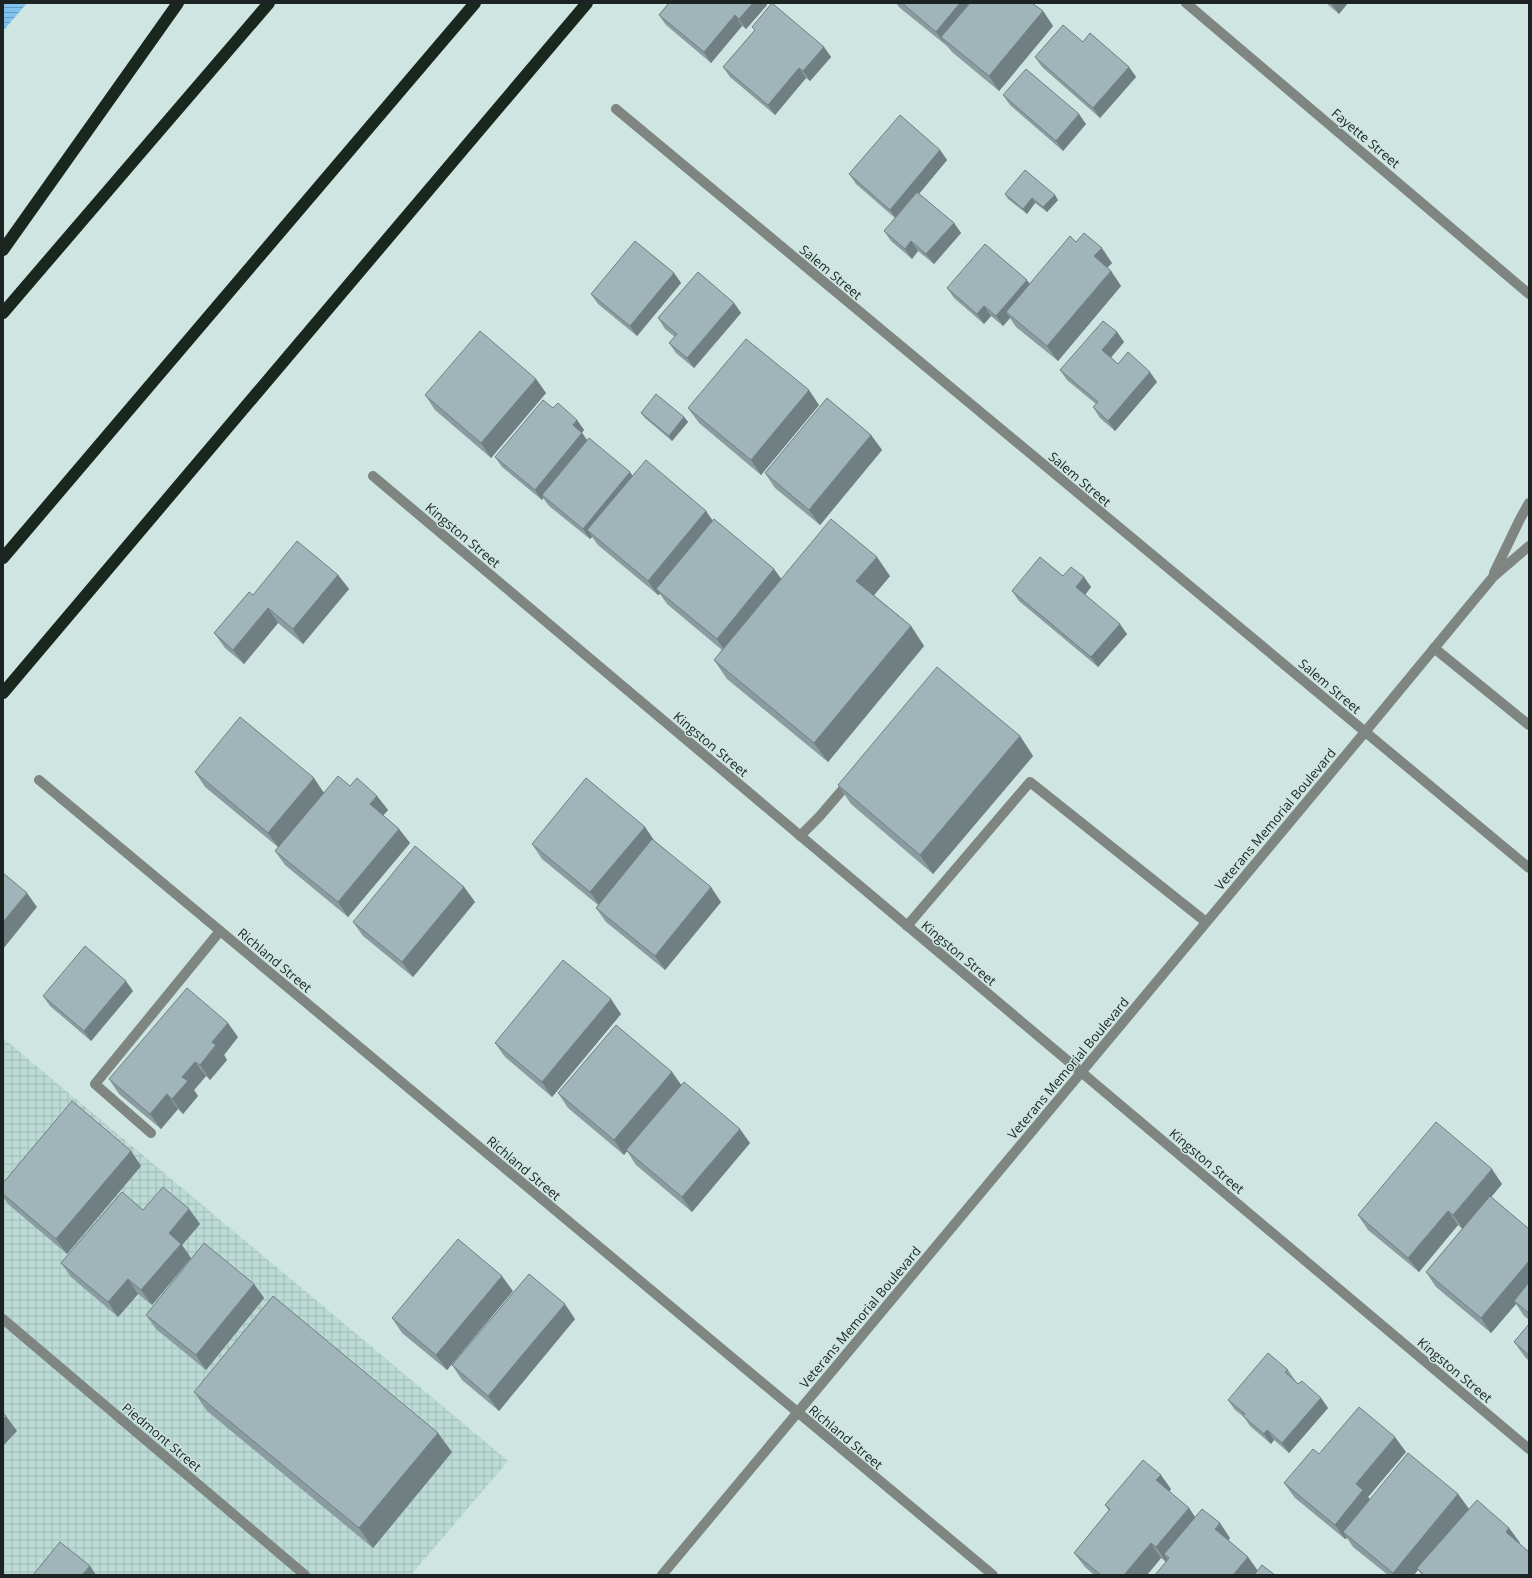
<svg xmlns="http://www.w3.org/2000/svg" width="1532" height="1578" viewBox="0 0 1532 1578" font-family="'Open Sans',sans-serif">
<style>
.industrial{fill:url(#industrial-grid)}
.water{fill:url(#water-rules)}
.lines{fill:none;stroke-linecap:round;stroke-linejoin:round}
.minor{stroke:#7f8681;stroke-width:10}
.highway{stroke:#19271e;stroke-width:12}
.wall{fill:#8a9ca0}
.shaded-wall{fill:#707f82}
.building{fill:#a0b5ba;stroke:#707f82}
.labels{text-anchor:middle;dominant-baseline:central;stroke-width:3;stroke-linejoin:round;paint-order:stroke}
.street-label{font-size:13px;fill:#1b2422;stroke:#cee5e1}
</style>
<defs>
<pattern id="industrial-grid" width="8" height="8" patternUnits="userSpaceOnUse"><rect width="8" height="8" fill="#bcdbd6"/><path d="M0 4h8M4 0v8" fill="none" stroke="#a1bcb7"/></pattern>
<pattern id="water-rules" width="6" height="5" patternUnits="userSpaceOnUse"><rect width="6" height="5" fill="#80c2f0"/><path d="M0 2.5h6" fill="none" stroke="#689dc2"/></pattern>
</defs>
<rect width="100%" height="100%" fill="#cee5e1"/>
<!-- industrial -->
<polygon class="industrial" points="3,1038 508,1461 411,1575 3,1575"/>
<!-- water -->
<polygon class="water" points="3,3 27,3 3,31"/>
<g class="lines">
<!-- minor -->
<g class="minor">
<polyline points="1186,3 1529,294"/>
<polyline points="616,109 1529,868"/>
<polyline points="373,476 1529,1449"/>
<polyline points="1494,573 1520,519 1529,503"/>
<polyline points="1434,648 1529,725"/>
<polyline points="39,780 993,1575"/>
<polyline points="800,836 819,817 850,781"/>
<polyline points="907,926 1030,782 1206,922"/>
<polyline points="151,1133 95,1084 220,931"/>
<polyline points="3,1319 305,1575"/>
<polyline points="662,1575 1365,732 1493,577 1529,546"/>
</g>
<!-- highway -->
<g class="highway">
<polyline points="3,250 178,3"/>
<polyline points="3,313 269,3"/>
<polyline points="3,558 475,3"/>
<polyline points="3,693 587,3"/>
</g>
</g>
<!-- wall -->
<g class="wall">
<polygon points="669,3 766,3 767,5 746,29 742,26 711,63 666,25 659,15"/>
<polygon points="896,3 1032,3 1043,11 1053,26 999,91 952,52 947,46 900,8"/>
<polygon points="1326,3 1348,3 1339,14"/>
<polygon points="752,27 824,47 831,57 810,81 806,78 775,115 730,77 723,67 755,30"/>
<polygon points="1083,42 1129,67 1136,77 1100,118 1042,67 1035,57"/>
<polygon points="1003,95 1086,124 1063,151 1010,105"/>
<polygon points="940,150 947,160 919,194 954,223 961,233 934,264 918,251 912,259 891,241 884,231 895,218 856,184 849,174"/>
<polygon points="1005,194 1058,200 1047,212 1035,203 1027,214 1008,199"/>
<polygon points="1076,242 1112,263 1107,268 1111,271 1121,286 1058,361 1016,327 1010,318 1003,326 991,316 984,324 954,298 947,288 1029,284"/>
<polygon points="674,273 681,283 637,336 598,304 591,294"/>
<polygon points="734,303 741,313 694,368 676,353 669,343 675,337 665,329 658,318"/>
<polygon points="1117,332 1124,342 1111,357 1118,364 1157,382 1115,431 1100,418 1093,407 1096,404 1067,380 1060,370"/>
<polygon points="536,379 546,393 491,458 435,410 425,395"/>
<polygon points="819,405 761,475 699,423 688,408"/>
<polygon points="553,408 577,420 584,430 582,433 587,440 633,476 706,511 713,521 774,569 781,579 890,576 874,595 911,626 924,646 828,762 727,679 714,660 722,650 667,604 660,594 658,595 598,545 592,537 590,539 549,506 543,498 542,500 502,467 495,457"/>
<polygon points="641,413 684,417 688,422 672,441 645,418"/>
<polygon points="871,435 882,450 820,525 775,488 765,473"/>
<polygon points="338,575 349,589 303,644 278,623 244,664 225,648 214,633 253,595"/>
<polygon points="1063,576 1084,577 1091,587 1085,595 1127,634 1098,667 1019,601 1012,591"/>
<polygon points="1020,736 1033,756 933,874 851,804 838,785"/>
<polygon points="195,772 324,792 350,786 377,796 388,810 383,815 399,829 410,843 348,917 285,865 275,851 278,847 205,787"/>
<polygon points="645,827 655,842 721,902 665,970 606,922 596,908 598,905 542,859 532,844"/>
<polygon points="464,887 475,902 413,977 363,936 353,922"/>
<polygon points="133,991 91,1041 50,1006 43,996"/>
<polygon points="621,1014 552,1097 505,1057 495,1043"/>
<polygon points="238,1037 224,1055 227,1060 210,1080 206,1076 194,1090 198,1096 183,1114 178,1109 161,1129 119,1094 109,1079"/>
<polygon points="672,1072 681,1085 750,1143 692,1212 636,1165 627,1151 624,1155 568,1108 558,1093"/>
<polygon points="131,1151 141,1166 67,1254 8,1204 3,1197 3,1183"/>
<polygon points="1502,1184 1491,1197 1529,1229 1529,1320 1524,1316 1516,1304 1491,1333 1436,1287 1426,1272 1462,1229 1458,1225 1419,1272 1368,1230 1358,1215"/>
<polygon points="189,1209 200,1224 182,1245 191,1258 152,1305 138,1294 118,1317 71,1277 61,1263 143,1210"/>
<polygon points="254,1284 264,1298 206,1370 156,1329 146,1315"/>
<polygon points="513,1291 447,1370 402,1333 392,1318"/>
<polygon points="575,1319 499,1411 462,1380 452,1365"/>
<polygon points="1529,1324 1529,1361 1525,1357 1514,1342"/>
<polygon points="1288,1370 1295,1380 1298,1384 1321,1398 1328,1408 1289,1453 1274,1440 1271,1444 1250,1426 1244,1417 1235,1410 1228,1400"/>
<polygon points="194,1392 452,1452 373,1548 207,1411"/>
<polygon points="1406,1452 1368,1497 1370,1499 1458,1494 1469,1509 1509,1528 1520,1543 1519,1544 1529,1575 1422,1575 1418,1570 1414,1575 1388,1575 1353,1547 1347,1538 1345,1539 1295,1498 1284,1483 1319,1454"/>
<polygon points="1171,1489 1169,1492 1189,1508 1195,1517 1230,1538 1228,1540 1248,1557 1257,1570 1275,1575 1166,1562 1161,1558 1147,1575 1094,1575 1085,1567 1074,1553 1109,1511 1105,1505"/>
</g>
<!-- shaded-wall -->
<g class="shaded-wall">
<polygon points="753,3 766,3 767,5 746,29 739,19"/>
<polygon points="960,3 983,3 941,37 947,46 936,32"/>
<polygon points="1331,3 1348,3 1339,14"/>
<polygon points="1043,11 1053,26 999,91 989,76"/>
<polygon points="735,15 742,26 711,63 704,52"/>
<polygon points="824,47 831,57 810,81 803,71"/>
<polygon points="1129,67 1136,77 1100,118 1093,108"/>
<polygon points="799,68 806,78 775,115 768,105"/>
<polygon points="1079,114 1086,124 1063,151 1056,141"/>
<polygon points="940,150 947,160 897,220 890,210"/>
<polygon points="1055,195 1058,200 1047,212 1043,207"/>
<polygon points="1032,198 1035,203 1027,214 1023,209"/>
<polygon points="954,223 961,233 934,264 926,254"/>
<polygon points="911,241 918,251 912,259 905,249"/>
<polygon points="1102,248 1112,263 1104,271 1094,256"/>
<polygon points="1111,271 1121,286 1058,361 1047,346"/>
<polygon points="674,273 681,283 637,336 630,326"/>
<polygon points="1027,280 1034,290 1006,312 1010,318 1003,326 996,316"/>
<polygon points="734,303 741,313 694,368 687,358"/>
<polygon points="984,306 991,316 984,324 977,314"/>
<polygon points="1117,332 1124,342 1109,360 1102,350"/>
<polygon points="1150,372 1157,382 1115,431 1108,421"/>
<polygon points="536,379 546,393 491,458 481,443"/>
<polygon points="809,390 819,405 761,475 751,460"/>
<polygon points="684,417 688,422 672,441 669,436"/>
<polygon points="577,420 584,430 580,435 573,425"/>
<polygon points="582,433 589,443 542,495 543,498 542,500 535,490"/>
<polygon points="871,435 882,450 820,525 809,510"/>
<polygon points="630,472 637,482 587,530 592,537 590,539 583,529"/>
<polygon points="706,511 716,526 656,589 660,594 658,595 648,581"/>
<polygon points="877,557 890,576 870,600 856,581"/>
<polygon points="774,569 785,584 727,654 717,639"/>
<polygon points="338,575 349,589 303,644 293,629"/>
<polygon points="1084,577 1091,587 1083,597 1076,587"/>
<polygon points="268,608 278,623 244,664 233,650"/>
<polygon points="1120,624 1127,634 1098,667 1091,657"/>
<polygon points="911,626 924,646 828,762 814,743"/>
<polygon points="1020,736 1033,756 933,874 920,855"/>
<polygon points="314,778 324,793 279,848 268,833"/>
<polygon points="377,796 388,810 380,819 370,804"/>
<polygon points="645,827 655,842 601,907 590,892"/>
<polygon points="399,829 410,843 348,917 338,902"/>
<polygon points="464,887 475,902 413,977 402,962"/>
<polygon points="711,887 721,902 665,970 655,956"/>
<polygon points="27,893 37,907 3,949 3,922"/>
<polygon points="126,981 133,991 91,1041 84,1031"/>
<polygon points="611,999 621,1014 552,1097 542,1082"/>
<polygon points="228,1023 238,1037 224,1055 227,1060 210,1080 200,1065 212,1042"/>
<polygon points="195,1062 206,1076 194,1090 198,1096 183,1114 172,1099 182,1077"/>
<polygon points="672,1072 682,1086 624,1155 614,1140"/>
<polygon points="167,1094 178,1109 161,1129 150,1114"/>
<polygon points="740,1129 750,1143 692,1212 682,1197"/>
<polygon points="131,1151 141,1166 67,1254 56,1239"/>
<polygon points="1492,1169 1502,1184 1464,1230 1453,1215"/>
<polygon points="189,1209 200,1224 182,1245 191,1258 152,1305 141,1290 169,1233"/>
<polygon points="1448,1211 1458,1225 1419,1272 1408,1258"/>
<polygon points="1529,1261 1529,1288 1514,1301 1516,1304 1491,1333 1481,1318"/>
<polygon points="502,1276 513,1291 447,1370 436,1355"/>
<polygon points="128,1279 138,1294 118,1317 108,1302"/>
<polygon points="254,1284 264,1298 206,1370 196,1355"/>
<polygon points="565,1304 575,1319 499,1411 488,1396"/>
<polygon points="1321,1398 1328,1408 1289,1453 1282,1443"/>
<polygon points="6,1416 17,1431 3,1446 3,1420"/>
<polygon points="1267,1430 1274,1440 1271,1444 1264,1434"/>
<polygon points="438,1433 452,1452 373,1548 359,1528"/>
<polygon points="1395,1437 1406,1452 1368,1497 1374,1505 1343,1532 1347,1538 1345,1539 1335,1525 1356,1484"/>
<polygon points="1161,1475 1171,1489 1166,1495 1156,1480"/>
<polygon points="1458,1494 1469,1509 1417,1568 1418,1570 1414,1575 1394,1575 1393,1573"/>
<polygon points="1189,1508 1199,1523 1164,1554 1168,1560 1166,1562 1156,1547"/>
<polygon points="1220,1523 1230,1538 1225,1544 1215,1529"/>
<polygon points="1509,1528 1520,1543 1516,1547 1506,1532"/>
<polygon points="1151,1543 1161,1558 1147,1575 1124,1575"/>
<polygon points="1248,1557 1258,1571 1255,1575 1233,1575"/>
<polygon points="90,1566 96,1575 82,1575"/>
</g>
<!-- building -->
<g class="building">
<polygon points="669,3 753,3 739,19 735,15 704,52 659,15"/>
<polygon points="772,3 824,47 803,71 799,68 768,105 723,67 755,30 752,27"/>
<polygon points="902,3 960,3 936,32"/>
<polygon points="970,3 1032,3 1043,11 989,76 941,37"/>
<polygon points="1063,25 1083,42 1090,33 1129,67 1093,108 1035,57"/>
<polygon points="1026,69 1079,114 1056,141 1003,95"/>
<polygon points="900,115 940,150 890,210 849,174"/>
<polygon points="1025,170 1055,195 1043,207 1032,198 1023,209 1005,194"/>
<polygon points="917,192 954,223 926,254 911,241 905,249 884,231"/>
<polygon points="1084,233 1102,248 1094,256 1111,271 1047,346 1006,312 1070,236 1076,242"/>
<polygon points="635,241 674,273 630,326 591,294"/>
<polygon points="985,244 1027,280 996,316 984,306 977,314 947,288"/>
<polygon points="698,272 734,303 687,358 669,343 677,334 658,318"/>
<polygon points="1103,321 1117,332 1102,350 1118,364 1128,352 1150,372 1108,421 1093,407 1098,402 1060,370"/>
<polygon points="480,331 536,379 481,443 425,395"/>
<polygon points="746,339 809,390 751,460 688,408"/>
<polygon points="656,394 684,417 669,436 641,413"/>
<polygon points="827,398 871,435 809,510 765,473"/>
<polygon points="543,400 553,408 558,403 577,420 573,425 582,433 535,490 495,457"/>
<polygon points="589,438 630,472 583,529 542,495"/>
<polygon points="646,460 706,511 648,581 587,530"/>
<polygon points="714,519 774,569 717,639 656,589"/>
<polygon points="831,519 877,557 856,581 911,626 814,743 714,660"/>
<polygon points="297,541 338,575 293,629 268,608 233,650 214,633 249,592 253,595"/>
<polygon points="1040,557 1063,576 1071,567 1084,577 1076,587 1120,624 1091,657 1012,591"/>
<polygon points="937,667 1020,736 920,855 838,785"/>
<polygon points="240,717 314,778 268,833 195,772"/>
<polygon points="338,776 350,786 357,778 377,796 370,804 399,829 338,902 275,851"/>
<polygon points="586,778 645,827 590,892 532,844"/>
<polygon points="652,839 711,887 655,956 596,908"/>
<polygon points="415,846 464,887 402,962 353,922"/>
<polygon points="3,873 27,893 3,922"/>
<polygon points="85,946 126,981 84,1031 43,996"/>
<polygon points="563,960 611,999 542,1082 495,1043"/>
<polygon points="187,988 228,1023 212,1042 216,1045 200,1065 195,1062 182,1077 188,1081 172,1099 167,1094 150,1114 109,1079"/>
<polygon points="616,1025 672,1072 614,1140 558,1093"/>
<polygon points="684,1082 740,1129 682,1197 626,1150"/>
<polygon points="72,1101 131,1151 56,1239 3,1194 3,1183"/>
<polygon points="1436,1122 1492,1169 1453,1215 1448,1211 1408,1258 1358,1215"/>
<polygon points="163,1187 189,1209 169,1233 181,1244 141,1290 128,1279 108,1302 61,1263 122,1192 143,1210"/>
<polygon points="1490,1196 1529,1229 1529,1261 1481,1318 1426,1272"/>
<polygon points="458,1239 502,1276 436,1355 392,1318"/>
<polygon points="204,1243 254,1284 196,1355 146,1315"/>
<polygon points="529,1274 565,1304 488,1396 452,1365"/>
<polygon points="1529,1282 1529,1313 1514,1301"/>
<polygon points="273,1296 438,1433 359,1528 194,1392"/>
<polygon points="1529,1324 1529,1355 1514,1342"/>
<polygon points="1268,1353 1288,1370 1285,1372 1298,1384 1302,1381 1321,1398 1282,1443 1267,1430 1264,1434 1243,1416 1245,1414 1228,1400"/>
<polygon points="1359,1407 1395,1437 1356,1484 1363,1490 1335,1525 1284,1483 1313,1449 1319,1454"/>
<polygon points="3,1413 6,1416 3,1420"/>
<polygon points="1408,1453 1458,1494 1393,1573 1343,1532"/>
<polygon points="1143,1460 1161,1475 1156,1480 1189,1508 1156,1547 1151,1543 1124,1575 1101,1575 1074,1553 1110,1509 1105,1505"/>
<polygon points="1477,1500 1509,1528 1506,1532 1529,1552 1529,1573 1527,1575 1424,1575 1417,1568"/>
<polygon points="1202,1509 1220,1523 1215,1529 1248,1557 1233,1575 1155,1575 1169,1558 1164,1554"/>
<polygon points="60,1542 90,1566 82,1575 33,1575"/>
<polygon points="1262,1565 1275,1575 1254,1575"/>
</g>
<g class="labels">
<!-- street labels -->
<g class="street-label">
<text transform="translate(1366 138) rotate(40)">Fayette Street</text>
<text transform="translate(831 272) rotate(40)">Salem Street</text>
<text transform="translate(1080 479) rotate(40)">Salem Street</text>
<text transform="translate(463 535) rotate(40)">Kingston Street</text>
<text transform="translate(1330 686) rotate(40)">Salem Street</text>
<text transform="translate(711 744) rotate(40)">Kingston Street</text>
<text transform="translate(1275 819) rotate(-50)">Veterans Memorial Boulevard</text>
<text transform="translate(959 953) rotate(40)">Kingston Street</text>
<text transform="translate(275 960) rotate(40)">Richland Street</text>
<text transform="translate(1068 1068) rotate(-50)">Veterans Memorial Boulevard</text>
<text transform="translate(1207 1161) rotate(40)">Kingston Street</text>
<text transform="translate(524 1168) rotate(40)">Richland Street</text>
<text transform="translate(860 1317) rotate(-50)">Veterans Memorial Boulevard</text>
<text transform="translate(1455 1370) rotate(40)">Kingston Street</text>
<text transform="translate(162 1437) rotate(40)">Piedmont Street</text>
<text transform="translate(846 1437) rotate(40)">Richland Street</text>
</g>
</g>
<!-- border -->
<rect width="1532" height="1578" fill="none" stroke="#1b2422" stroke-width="8"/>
</svg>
